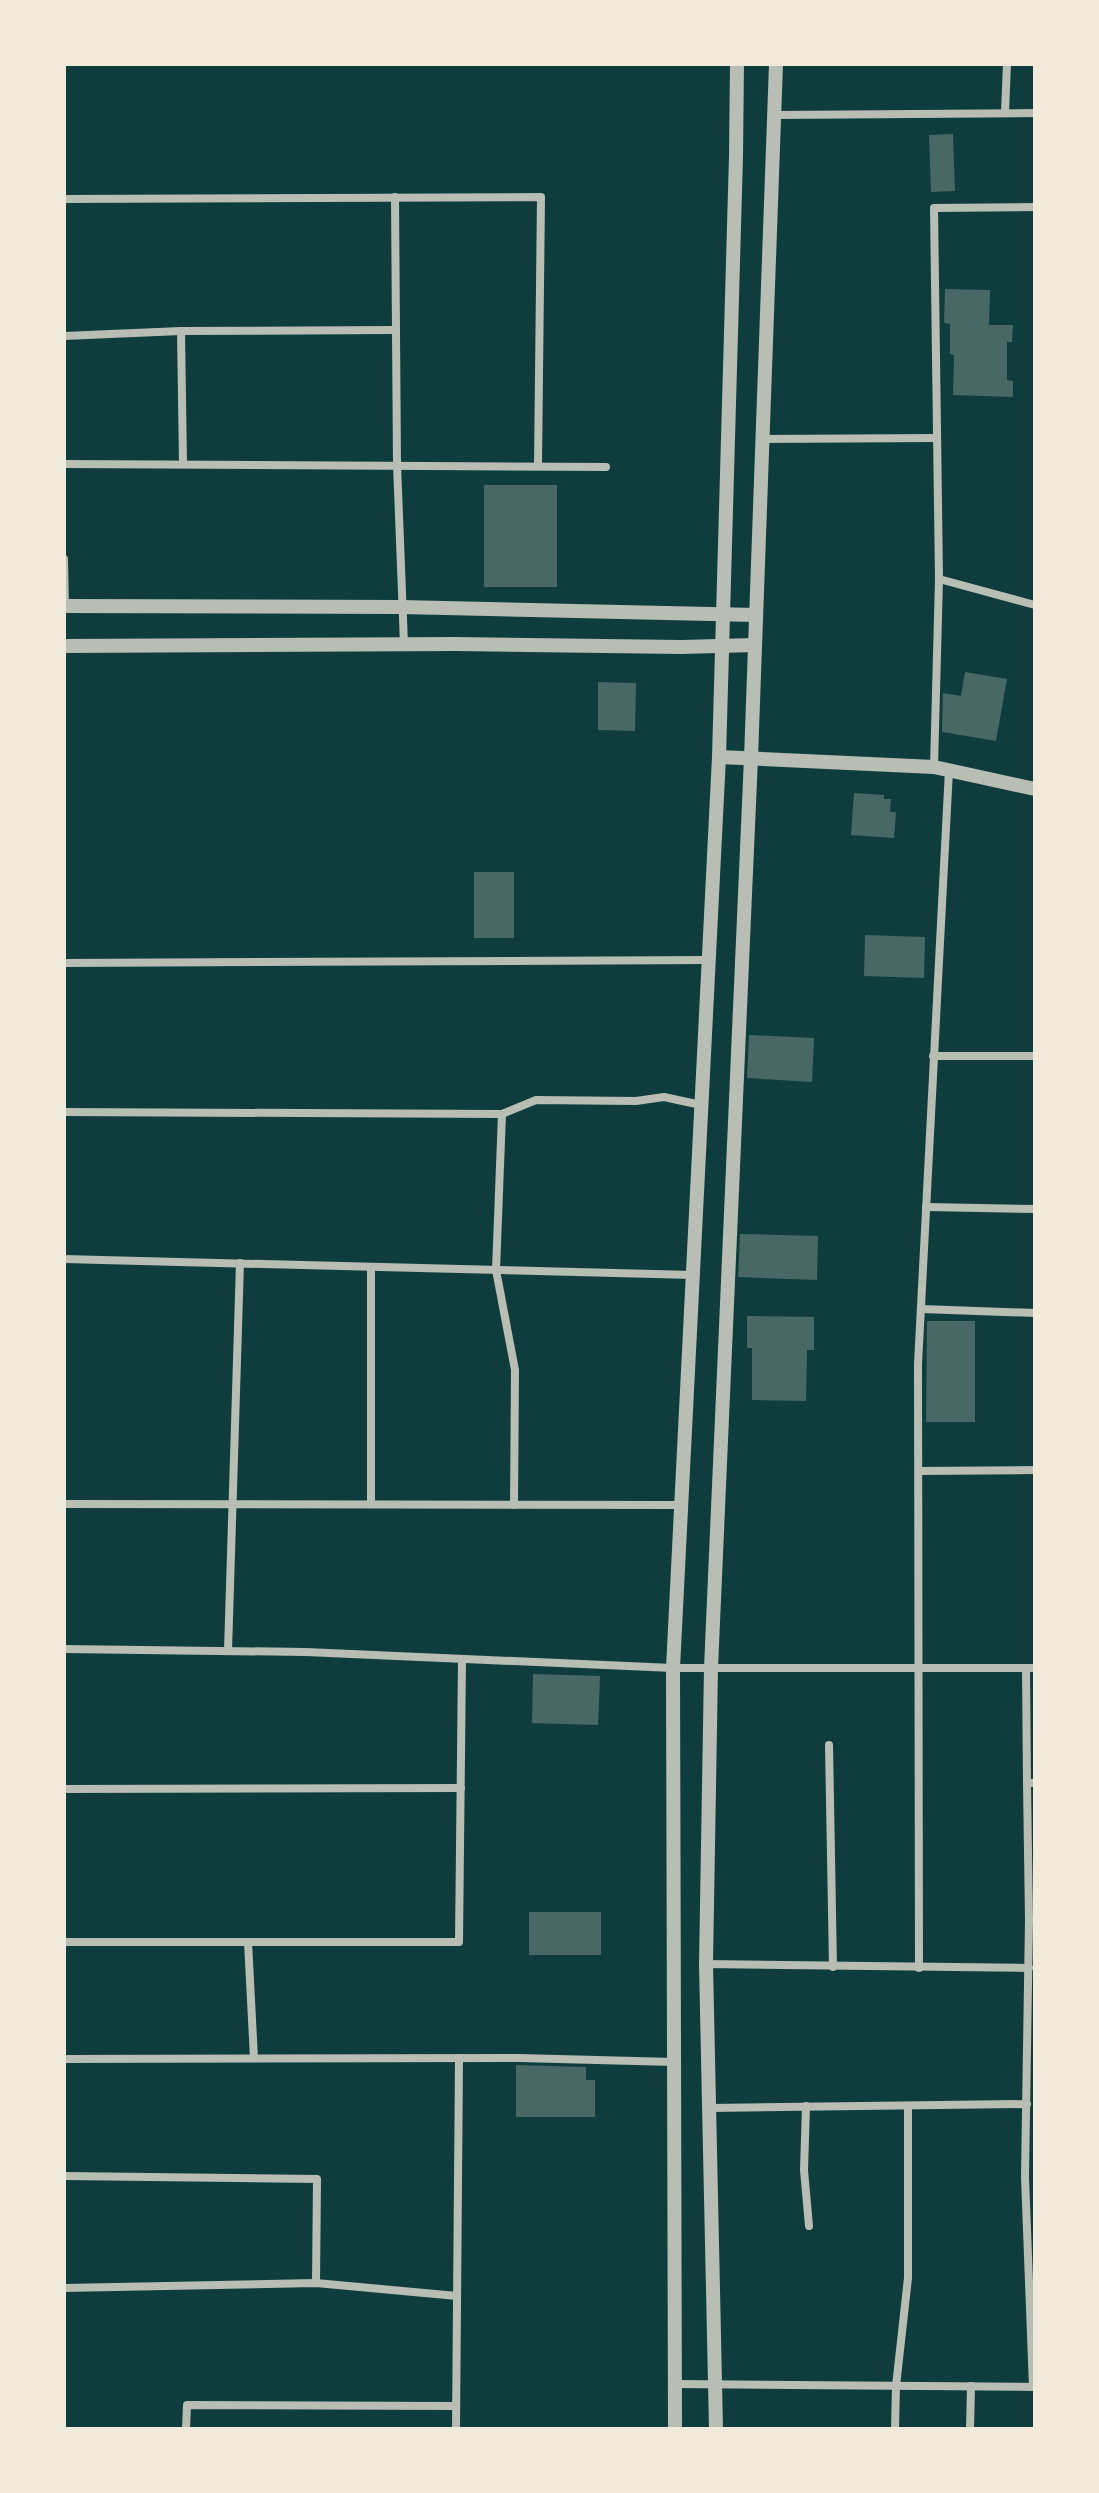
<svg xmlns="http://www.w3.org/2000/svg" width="1099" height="2493" viewBox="0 0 1099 2493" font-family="Overpass,sans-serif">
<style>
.building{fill:#486865}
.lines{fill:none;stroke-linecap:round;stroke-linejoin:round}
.minor{stroke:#b8beb3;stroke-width:8}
.tertiary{stroke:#b8beb3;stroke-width:14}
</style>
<rect width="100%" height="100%" fill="#0f3d3e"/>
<!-- building -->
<g class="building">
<polygon points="953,134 955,191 931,192 929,135"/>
<polygon points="945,289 990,290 989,325 1013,325 1012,342 1007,342 1007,380 1013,381 1013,397 953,395 954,355 950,354 950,324 944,323"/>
<rect x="484" y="485" width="73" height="102"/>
<polygon points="965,672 1007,679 996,741 942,732 943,693 961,696"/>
<polygon points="598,682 636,683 635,731 598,730"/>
<polygon points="854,793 884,795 884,799 891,799 890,812 896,812 894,838 851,835"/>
<rect x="474" y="872" width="40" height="66"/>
<polygon points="865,935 925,937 924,978 864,976"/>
<polygon points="749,1035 814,1038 812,1082 747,1078"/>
<polygon points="740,1234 818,1236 817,1280 738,1277"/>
<polygon points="747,1316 814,1317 814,1350 807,1350 806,1401 752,1400 752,1348 747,1348"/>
<polygon points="927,1321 975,1321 975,1422 926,1422"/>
<polygon points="533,1674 600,1676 598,1725 532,1723"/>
<rect x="529" y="1912" width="72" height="43"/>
<polygon points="516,2065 586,2067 586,2080 595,2080 595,2117 516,2117"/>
</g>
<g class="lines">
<!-- minor -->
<g class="minor">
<polyline points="1005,112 1007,64"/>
<polyline points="776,115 1035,113"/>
<polyline points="395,197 397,464 404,644"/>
<polyline points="64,199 541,197 538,465"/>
<polyline points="1035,207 934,208 939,579 1035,605"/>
<polyline points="181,331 183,464"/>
<polyline points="64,336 181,331 396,330"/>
<polyline points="762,439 937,438"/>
<polyline points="64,464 606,467"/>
<polyline points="64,559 65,606"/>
<polyline points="934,767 939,579"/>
<polyline points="64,963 708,960"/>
<polyline points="933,1056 1035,1056"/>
<polyline points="64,1112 502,1114 496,1270 515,1370 514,1505"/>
<polyline points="502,1114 536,1100 636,1101 664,1097 701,1105"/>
<polyline points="926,1207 1035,1209"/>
<polyline points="64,1259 693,1275"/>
<polyline points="371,1267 371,1504"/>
<polyline points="921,1309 1035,1313"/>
<polyline points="919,1471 1035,1470"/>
<polyline points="64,1504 681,1505"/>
<polyline points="64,1649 306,1652 673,1668 1035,1668"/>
<polyline points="228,1651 240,1263"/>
<polyline points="1026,1668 1027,1783 1035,1783"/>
<polyline points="829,1745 833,1967"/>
<polyline points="1027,1783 1029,1920"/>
<polyline points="64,1789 461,1788"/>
<polyline points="64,1942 459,1942 462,1659"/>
<polyline points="248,1942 254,2058"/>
<polyline points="706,1964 1029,1968"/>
<polyline points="919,1968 918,1364 949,770"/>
<polyline points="64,2059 519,2058 674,2062"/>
<polyline points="806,2106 804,2170 809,2226"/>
<polyline points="710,2108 1027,2104"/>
<polyline points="64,2176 317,2179 316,2283"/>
<polyline points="64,2288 316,2283 457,2296"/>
<polyline points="675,2384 1035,2387"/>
<polyline points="1033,2387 1025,2177 1029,1920 1035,1920"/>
<polyline points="186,2429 187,2405 456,2406"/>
<polyline points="456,2429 459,2058"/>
<polyline points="895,2429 896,2386 908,2278 908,2106"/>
<polyline points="970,2429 971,2386"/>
</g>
<!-- tertiary -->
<g class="tertiary">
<polyline points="64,606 401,607 756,615"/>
<polyline points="64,646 455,644 681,647 755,645"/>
<polyline points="719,757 934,767 1035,789"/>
<polyline points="675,2429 673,1668 719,757 736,156 737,64"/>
<polyline points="716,2429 706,1964 711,1668 751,758 776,64"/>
</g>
</g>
<!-- border -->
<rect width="1099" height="2493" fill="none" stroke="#f1e9da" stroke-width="132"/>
</svg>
